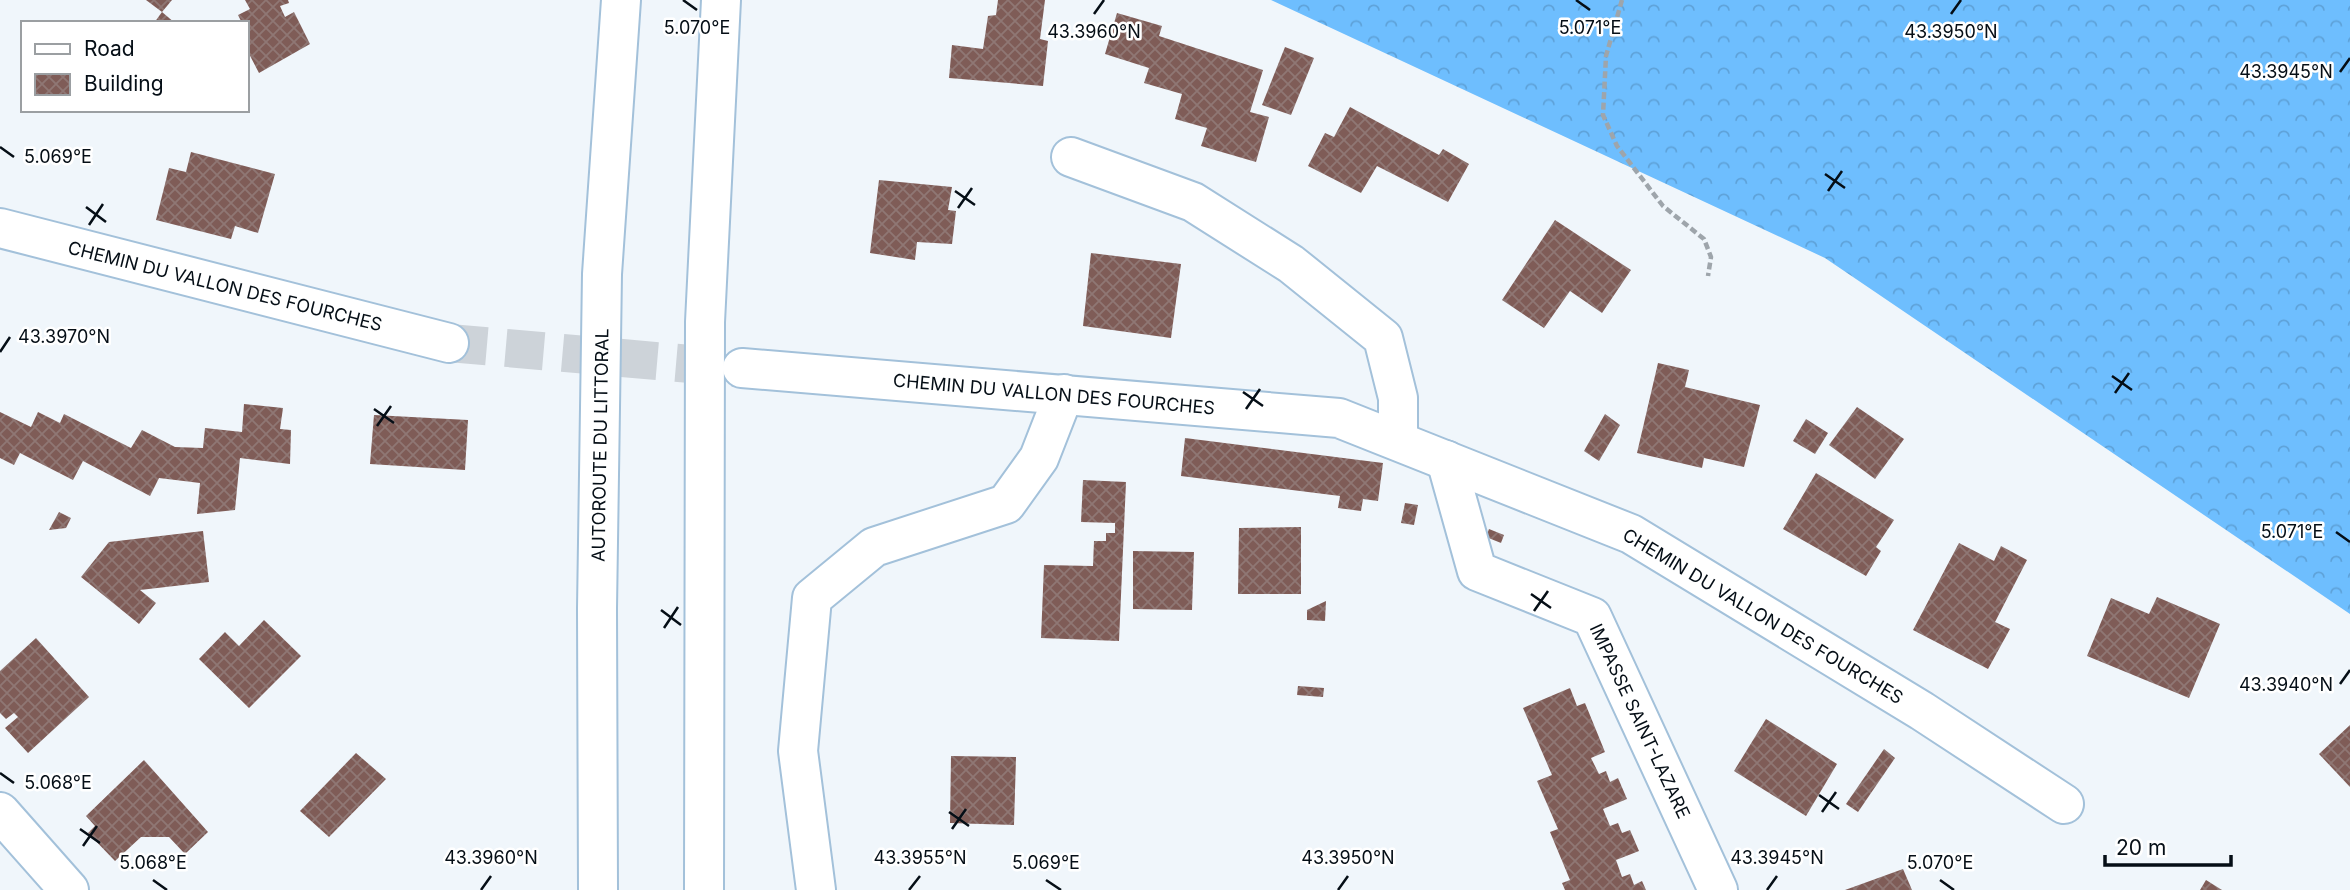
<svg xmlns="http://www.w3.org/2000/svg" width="2350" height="890" viewBox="0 0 2350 890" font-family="Inter,sans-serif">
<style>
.forest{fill:url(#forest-crowns)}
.building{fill:url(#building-cross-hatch)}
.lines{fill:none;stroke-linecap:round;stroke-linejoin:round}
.street-tunnel{stroke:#cdd3d9;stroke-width:38;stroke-dasharray:38 19;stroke-linecap:butt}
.street-casing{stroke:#a3c1da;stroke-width:42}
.highway-casing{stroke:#a3c1da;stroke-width:42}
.path{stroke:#9ea5ab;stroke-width:4.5;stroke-dasharray:7 3.5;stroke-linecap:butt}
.street{stroke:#fff;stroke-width:38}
.highway{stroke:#fff;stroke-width:38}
.ticks{fill:none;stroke:#050e16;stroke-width:2.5}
.labels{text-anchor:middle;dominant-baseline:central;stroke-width:5;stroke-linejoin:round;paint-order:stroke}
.street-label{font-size:18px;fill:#050e16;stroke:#fff}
.ticks-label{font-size:18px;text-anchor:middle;fill:#050e16;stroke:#fff;stroke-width:5;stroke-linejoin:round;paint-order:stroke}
</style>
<defs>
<pattern id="forest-crowns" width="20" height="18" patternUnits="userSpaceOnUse" patternTransform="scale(1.75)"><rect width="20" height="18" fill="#6ebefe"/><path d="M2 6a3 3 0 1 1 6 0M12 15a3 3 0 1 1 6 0" fill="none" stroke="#5ea2d9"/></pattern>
<pattern id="building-cross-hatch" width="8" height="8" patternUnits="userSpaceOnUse" patternTransform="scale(1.75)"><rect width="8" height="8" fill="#7f5c57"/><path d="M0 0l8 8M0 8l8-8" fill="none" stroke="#8f7774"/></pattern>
</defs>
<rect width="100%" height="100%" fill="#f0f6fb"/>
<!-- forest -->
<polygon class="forest" points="1271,0 2350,0 2350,614 1825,258"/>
<!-- building -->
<g class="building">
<polygon points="146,0 172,0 162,12"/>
<polygon points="245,0 288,0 289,3 280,6 285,17 294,12 310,44 259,73 247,50 247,39 250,37 247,23 242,23 238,15 250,9"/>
<polygon points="998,0 1045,0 1040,39 1048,41 1043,86 949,78 952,45 983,49 988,16 996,15"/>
<polygon points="162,12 175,23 154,23"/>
<polygon points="1117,13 1162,26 1159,36 1263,70 1250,112 1269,117 1256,162 1201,146 1207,128 1175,119 1182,94 1144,83 1149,68 1105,54"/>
<polygon points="1285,47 1314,58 1291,115 1262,105"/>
<polygon points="1350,107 1439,155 1443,149 1469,164 1448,202 1377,166 1361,193 1308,166 1325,133 1334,137"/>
<polygon points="191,152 275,174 258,233 235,226 231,239 156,220 169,168 186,172"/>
<polygon points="879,180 952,187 948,210 956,211 952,244 917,242 915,260 870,253"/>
<polygon points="1555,220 1631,270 1602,313 1570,291 1544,328 1502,300"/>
<polygon points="1091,253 1181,264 1171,338 1083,326"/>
<polygon points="1658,363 1689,370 1685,387 1760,405 1744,467 1704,458 1702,468 1637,453"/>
<polygon points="244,404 283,408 280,429 291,430 290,464 240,458 235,510 197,514 200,483 159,478 150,496 83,461 73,480 20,453 14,465 0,458 0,412 31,427 38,412 60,423 64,414 131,448 142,430 175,447 203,448 205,428 242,432"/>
<polygon points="1857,407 1904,439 1875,479 1829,445"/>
<polygon points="1605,414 1620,425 1599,461 1584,451"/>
<polygon points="374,415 468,420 465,470 370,464"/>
<polygon points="1806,419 1828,433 1815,454 1793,441"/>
<polygon points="1185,438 1383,463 1378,501 1363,499 1361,511 1338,508 1340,496 1181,476"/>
<polygon points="1816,473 1894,520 1876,547 1881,551 1866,576 1783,529"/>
<polygon points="1083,480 1126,482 1119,641 1041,638 1044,565 1093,566 1094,541 1106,541 1106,533 1115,533 1115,523 1081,522"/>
<polygon points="1405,503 1418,505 1414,525 1401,523"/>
<polygon points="59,512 71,518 66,528 49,530"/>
<polygon points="1301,527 1301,594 1238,594 1239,528"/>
<polygon points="1489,529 1504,535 1501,543 1486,537"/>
<polygon points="203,531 209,582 140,590 156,603 139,624 81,577 109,542"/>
<polygon points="1959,543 1994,561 2001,546 2027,560 1995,622 2010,629 1988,669 1913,630"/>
<polygon points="1133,551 1194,552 1192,610 1133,609"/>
<polygon points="2157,597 2220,624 2189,698 2087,656 2111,598 2149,614"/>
<polygon points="1326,601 1325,621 1307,620 1307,610"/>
<polygon points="264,620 301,656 249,708 199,659 225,632 239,646"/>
<polygon points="36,638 89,697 28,753 5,728 18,717 14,713 6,719 0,713 0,671"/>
<polygon points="1298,686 1324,688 1323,697 1297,695"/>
<polygon points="1570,688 1577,706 1585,703 1605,752 1591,758 1599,774 1606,771 1610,782 1618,778 1627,799 1603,809 1610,826 1618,823 1622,833 1630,830 1639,851 1616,860 1622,877 1630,874 1634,885 1642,881 1646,890 1565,890 1562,883 1570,880 1550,832 1558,829 1537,781 1552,775 1523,708"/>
<polygon points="1766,719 1837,764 1806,816 1734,771"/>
<polygon points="2350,725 2350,787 2319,754"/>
<polygon points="1884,749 1895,758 1858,812 1846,804"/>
<polygon points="356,753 386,779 329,837 300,811"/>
<polygon points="951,756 1016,757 1014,825 950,823"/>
<polygon points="144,760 208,832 185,854 169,837 141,837 115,861 88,833 95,826 86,816"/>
<polygon points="1903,869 1912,890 1845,890"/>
<polygon points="2206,880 2222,890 2200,890"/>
</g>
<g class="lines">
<!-- street-tunnel -->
<polyline class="street-tunnel" points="449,343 737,368"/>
<defs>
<g id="street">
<polyline points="1071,157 1193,202 1291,264 1383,338 1398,398 1398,440"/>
<polyline points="0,228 449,343"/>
<polyline points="742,368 1339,418 1631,534 1922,711 2064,804"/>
<polyline points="1446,460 1477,571 1592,617 1718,890"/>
<polyline points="0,812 69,890"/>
<polyline points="816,890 798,751 812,598 874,547 1006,504 1039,458 1064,394"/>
</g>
<g id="highway">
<polyline points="598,890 597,609 602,274 621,0"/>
<polyline points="704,890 705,322 721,0"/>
</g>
</defs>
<!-- street casing -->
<use href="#street" class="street-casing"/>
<!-- highway casing -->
<use href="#highway" class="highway-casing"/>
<!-- path -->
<polyline class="path" points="1622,0 1606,56 1603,115 1617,146 1663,206 1704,239 1711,257 1708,276"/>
<!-- street -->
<use href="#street" class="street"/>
<!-- highway -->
<use href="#highway" class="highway"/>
</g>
<!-- ticks -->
<path class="ticks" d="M683 0 697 10M1576 0 1590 10M1094 14 1104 0M1951 14 1961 0M2340 72 2350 58M0 147 14 157M1825 174 1845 188M955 191 975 205M1828 191 1842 171M86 207 106 222M958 208 972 188M89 225 103 204M0 352 10 337M2112 376 2132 390M1243 392 1263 406M2115 393 2129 373M374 409 394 423M1246 409 1260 389M377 426 391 406M2336 532 2350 542M1531 594 1551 608M661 610 681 625M1534 611 1548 591M664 628 678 607M2340 684 2350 670M0 773 14 783M1819 795 1839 809M949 812 969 826M1822 812 1836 792M80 829 100 843M952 829 966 809M83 846 97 826M153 880 167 890M1046 880 1061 890M1940 880 1954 890M481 890 491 876M909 890 920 876M1338 890 1348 876M1767 890 1777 876"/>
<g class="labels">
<!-- street labels -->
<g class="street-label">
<text transform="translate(225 286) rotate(14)">CHEMIN DU VALLON DES FOURCHES</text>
<text transform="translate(1054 394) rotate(5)">CHEMIN DU VALLON DES FOURCHES</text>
<text transform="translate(600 445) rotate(-89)">AUTOROUTE DU LITTORAL</text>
<text transform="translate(1763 616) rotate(31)">CHEMIN DU VALLON DES FOURCHES</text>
<text transform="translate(1640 721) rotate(65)">IMPASSE SAINT-LAZARE</text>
</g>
</g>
<g class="ticks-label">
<text x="1590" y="34">5.071°E</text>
<text x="697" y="34">5.070°E</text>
<text x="1094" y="38">43.3960°N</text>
<text x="1951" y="38">43.3950°N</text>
<text x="2286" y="78">43.3945°N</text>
<text x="58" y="163">5.069°E</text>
<text x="64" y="343">43.3970°N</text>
<text x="2292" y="538">5.071°E</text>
<text x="2286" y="691">43.3940°N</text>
<text x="58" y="789">5.068°E</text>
<text x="491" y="864">43.3960°N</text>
<text x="920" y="864">43.3955°N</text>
<text x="1348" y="864">43.3950°N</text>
<text x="1777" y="864">43.3945°N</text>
<text x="153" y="869">5.068°E</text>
<text x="1046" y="869">5.069°E</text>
<text x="1940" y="869">5.070°E</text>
</g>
<!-- legend -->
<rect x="21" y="21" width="228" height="91" fill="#ffffff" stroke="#9b9fa2" stroke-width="2"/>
<rect x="35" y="44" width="35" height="10" fill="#ffffff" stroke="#9b9fa2" stroke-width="2"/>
<text x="84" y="56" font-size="21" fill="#050e16">Road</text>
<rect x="35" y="74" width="35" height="21" fill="url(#building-cross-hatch)" stroke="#9b9fa2" stroke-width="2"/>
<text x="84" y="91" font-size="21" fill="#050e16">Building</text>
<!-- scale -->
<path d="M2105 855v10h126v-10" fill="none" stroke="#050e16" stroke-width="3.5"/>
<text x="2116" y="855" font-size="21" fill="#050e16" stroke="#ffffff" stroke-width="5" paint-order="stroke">20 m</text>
</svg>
